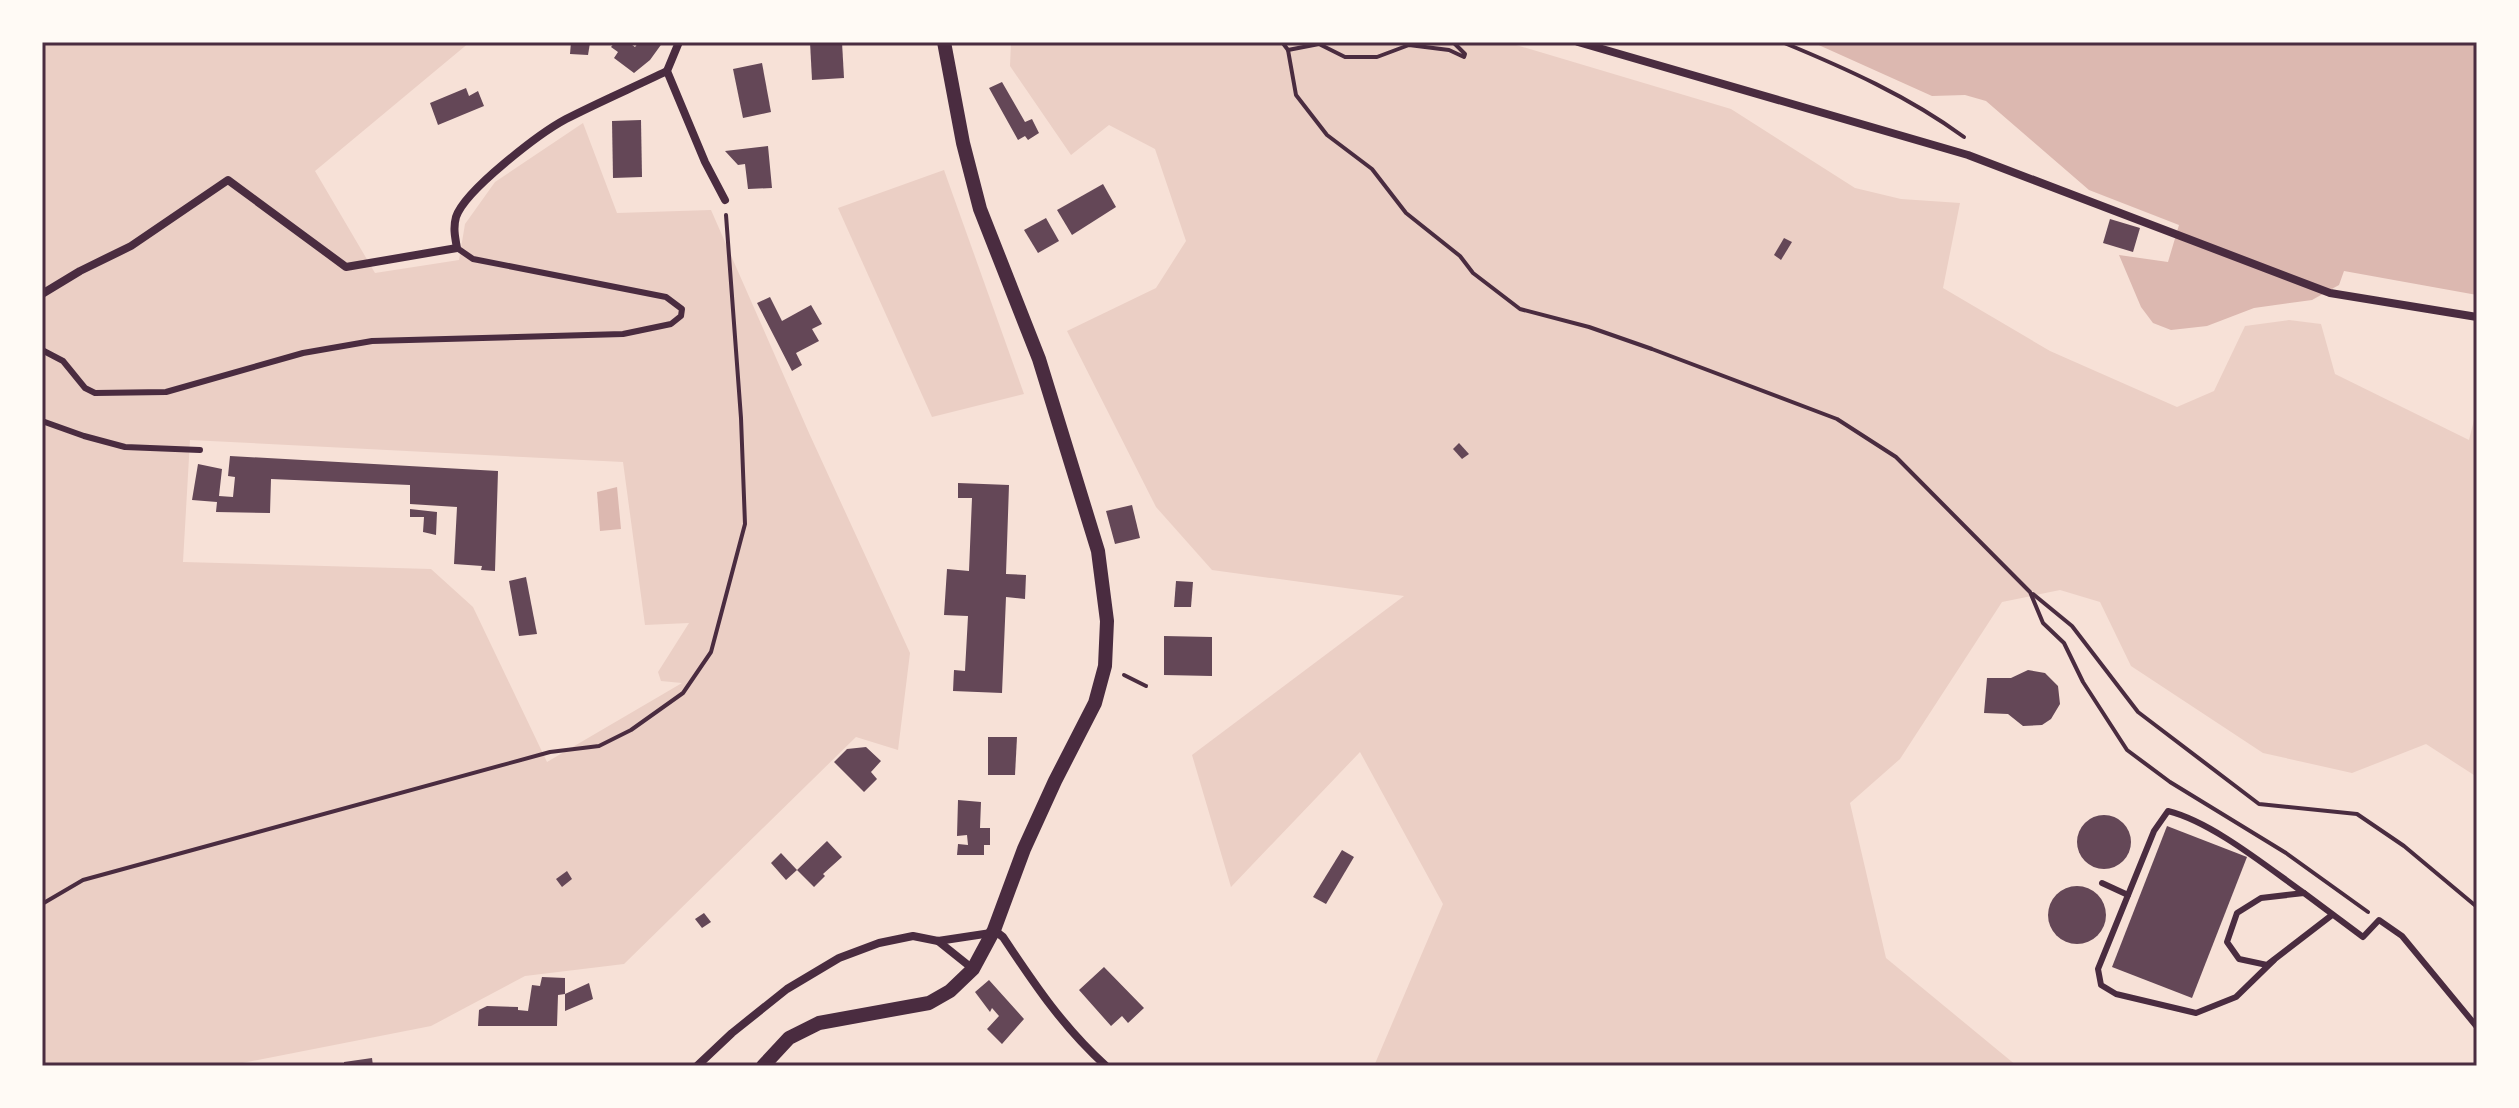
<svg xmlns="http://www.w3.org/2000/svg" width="2519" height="1108" viewBox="0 0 2519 1108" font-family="Barlow,sans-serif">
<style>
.green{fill:#ebcfc5;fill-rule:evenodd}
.water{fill:#dcb8b0}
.building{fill:#644757}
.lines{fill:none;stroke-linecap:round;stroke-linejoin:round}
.path{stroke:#4a2c40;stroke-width:4}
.service{stroke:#4a2c40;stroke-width:6}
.minor{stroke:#4a2c40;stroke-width:8}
.tertiary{stroke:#4a2c40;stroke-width:14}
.neatline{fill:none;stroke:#4a2c40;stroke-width:3}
</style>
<rect width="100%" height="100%" fill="#f7e1d7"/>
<!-- green -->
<g class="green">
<path d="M42 42H470L315 171 375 273 459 260 465 224 495 182 583 123 617 213 711 210 809 433 910 653 898 750 856 737 624 964 525 976 431 1026 227 1066H42ZM190 440 623 462 645 625 689 623 658 672 661 681 682 683 547 762 473 607 431 569 183 562Z"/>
<polygon points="1011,42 1506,42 1731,109 1855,188 1901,199 1960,203 1943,288 2050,351 2177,407 2214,391 2245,326 2289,320 2321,324 2335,374 2469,440 2477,408 2477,777 2426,744 2352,773 2263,753 2131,666 2100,602 2060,590 2002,602 1900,759 1850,803 1886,958 2017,1066 1374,1066 1443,904 1360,752 1231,887 1192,755 1404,596 1212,570 1156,507 1067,331 1156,288 1186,241 1155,149 1109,125 1071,155 1010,66"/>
<polygon points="944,170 1024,394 932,417 838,208"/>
</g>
<!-- water -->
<g class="water">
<polygon points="1812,42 2477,42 2477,295 2344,271 2339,285 2312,300 2254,308 2207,326 2171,330 2153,323 2141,307 2119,255 2168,262 2179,225 2089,190 1986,101 1965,95 1932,96"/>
<polygon points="617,487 621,529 600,531 597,492"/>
</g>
<!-- building -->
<g class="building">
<polygon points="571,42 590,43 588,55 570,54"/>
<polygon points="615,42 628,42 635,47 639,42 663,42 650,60 634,73 614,58 618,52 611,47"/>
<polygon points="810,42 842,42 844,78 812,80"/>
<polygon points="762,63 771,112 743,118 733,69"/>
<polygon points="1002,82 1025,122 1032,119 1039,133 1028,140 1025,136 1018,140 989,88"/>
<polygon points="466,88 469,96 478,91 484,106 438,125 430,103"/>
<polygon points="641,120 642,177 613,178 612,121"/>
<polygon points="768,146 772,188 748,189 745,164 738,165 725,151"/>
<polygon points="1103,184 1116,207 1072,235 1057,210"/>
<polygon points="1046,218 1059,241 1038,253 1024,230"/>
<polygon points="2110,219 2140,228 2133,252 2103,243"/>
<polygon points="1784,238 1792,242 1781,260 1774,255"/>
<polygon points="770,297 782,321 811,305 822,324 812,329 819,341 796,353 802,365 792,371 757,303"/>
<polygon points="1459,443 1469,454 1462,459 1453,449"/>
<polygon points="230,456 498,471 495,571 481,570 482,566 454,564 457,507 410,504 410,485 271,479 270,513 216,512 217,502 192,500 198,464 222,469 219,496 233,497 235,477 228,476"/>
<polygon points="958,483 1009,485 1006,574 1026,575 1025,599 1006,597 1002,693 953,691 954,670 965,671 968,616 944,615 947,569 969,571 972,498 958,498"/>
<polygon points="1132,505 1140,538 1115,544 1106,511"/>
<polygon points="410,509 437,512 436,535 423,532 424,517 410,517"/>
<polygon points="526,577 537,634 519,636 509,581"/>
<polygon points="1176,581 1193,582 1191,607 1174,607"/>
<polygon points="1164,636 1212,637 1212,676 1164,675"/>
<polygon points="2028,670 2045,673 2058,686 2060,704 2051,719 2042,725 2023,726 2008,714 1984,713 1987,678 2011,678"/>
<polygon points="988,737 1017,737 1015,775 988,775"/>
<polygon points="866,747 881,761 871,772 877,779 864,792 834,762 847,749"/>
<polygon points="958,800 981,802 980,828 990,828 990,845 984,845 984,855 957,855 958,844 968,845 967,835 957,836"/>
<circle cx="2104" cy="842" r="27"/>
<polygon points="2167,826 2247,857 2192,998 2112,967"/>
<polygon points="827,841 842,857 823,874 825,876 814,887 797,870"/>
<polygon points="1342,850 1354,857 1326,904 1313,897"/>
<polygon points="781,853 797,870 786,880 771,863"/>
<polygon points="567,871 572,879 562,887 556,879"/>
<circle cx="2077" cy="915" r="29"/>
<polygon points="704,913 711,922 702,928 695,919"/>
<polygon points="1104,967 1144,1008 1128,1023 1122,1016 1111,1026 1079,990"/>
<polygon points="542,977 565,978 565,994 558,995 557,1026 478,1026 479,1010 487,1006 518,1007 518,1010 528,1011 532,985 540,986"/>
<polygon points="989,980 1024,1019 1002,1044 987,1029 999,1016 992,1008 990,1012 975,992"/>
<polygon points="589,983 593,999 565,1011 565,994"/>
<polygon points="372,1058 373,1066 344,1066 344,1062"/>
</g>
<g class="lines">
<!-- path -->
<g class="path">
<polyline points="1282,42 1288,50 1296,95 1327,135 1372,169 1406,213 1460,256 1473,273 1520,309 1589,327 1652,349 1837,419 1896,457 2030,592 2043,623 2064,643 2083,682 2127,750 2170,782 2286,853 2368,912"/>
<path d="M1782 42C1845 68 1908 96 1964 137"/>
<polyline points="1288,50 1319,44 1345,57 1377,57 1409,45 1449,50 1464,57 1465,54 1453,42"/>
<polyline points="2033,594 2072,626 2138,712 2259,804 2357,814 2404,846 2477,907"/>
<polyline points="1124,675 1146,686"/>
<polyline points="42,904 83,880 550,752 599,746 631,730 683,693 711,652 745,524 741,418 726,215"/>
</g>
<!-- service -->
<g class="service">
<polyline points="42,350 63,361 85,388 95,393 166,392 303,353 372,341 623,334 671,324 681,316 682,309 666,297 473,259 457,248"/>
<polyline points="42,421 84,436 125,447 200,450"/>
<polyline points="2102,883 2128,895"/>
<polyline points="2332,915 2267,965 2239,959 2227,942 2237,913 2261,898 2304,893 2363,937 2379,920 2402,936 2477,1027"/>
<path d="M2274 960 2236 997 2196 1013 2116 994 2101 985 2098 969 2154 831 2168 811C2212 822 2266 866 2304 893"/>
</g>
<!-- minor -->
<g class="minor">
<polyline points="679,42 667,71 705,162 725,200"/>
<polyline points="1578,42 1968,155 2330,293 2477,317"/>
<path d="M42 294 80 271 131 246 228 180 346 267 457 248C455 237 453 228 456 217 465 190 540 133 566 119 599 102 634 87 667 71"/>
<path d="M994 930 1003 937C1035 985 1063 1027 1106 1066"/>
<polyline points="938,941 973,969"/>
<polyline points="697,1066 732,1033 787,989 839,958 879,943 913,936 938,941 991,933"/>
</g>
<!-- tertiary -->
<polyline class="tertiary" points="763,1066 789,1038 819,1023 929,1003 950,991 973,969 994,930 1024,849 1055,781 1095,703 1105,666 1107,621 1098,551 1039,359 980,209 963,143 944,42"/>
</g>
<!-- border -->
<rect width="2519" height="1108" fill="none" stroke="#fffaf5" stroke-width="88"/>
<rect x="44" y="44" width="2431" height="1020" class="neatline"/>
</svg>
